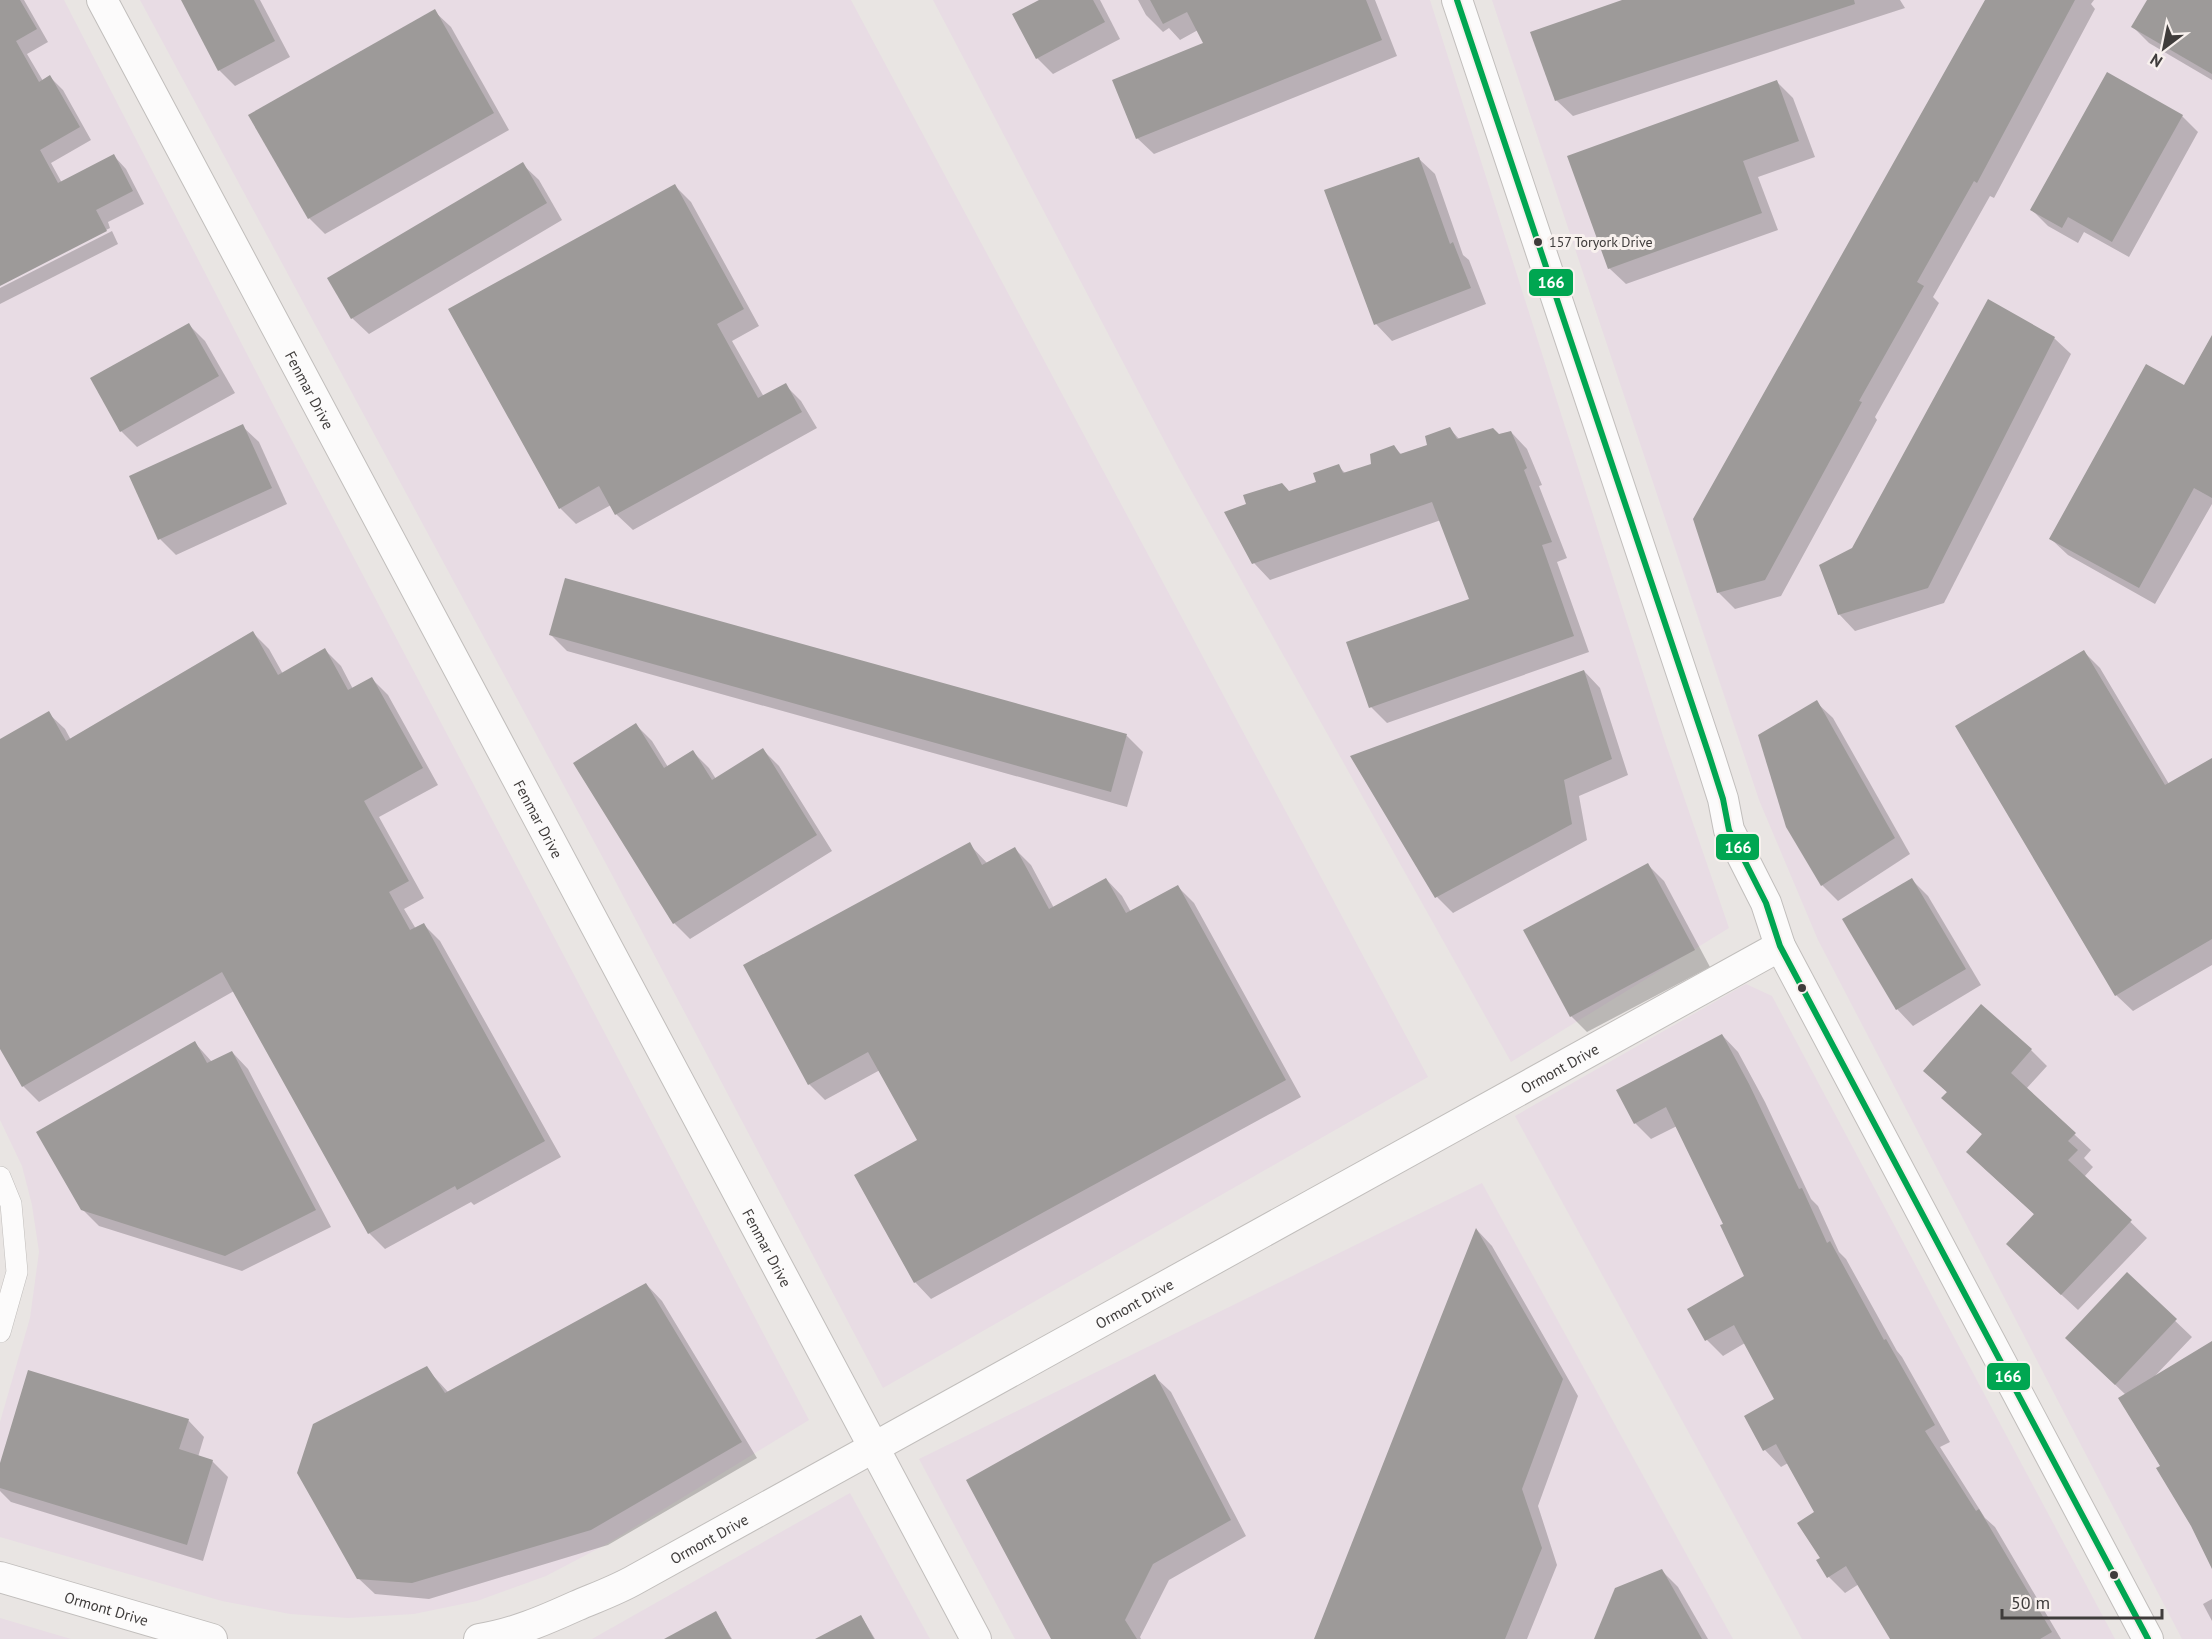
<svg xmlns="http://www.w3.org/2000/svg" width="2212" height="1639" viewBox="0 0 2212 1639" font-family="'PT Sans',sans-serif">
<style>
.industrial{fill:#e8dce4}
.shadow{fill:#0003}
.building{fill:#9d9a99}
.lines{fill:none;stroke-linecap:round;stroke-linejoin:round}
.street-casing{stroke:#c1bebc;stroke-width:22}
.secondary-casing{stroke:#c1bebc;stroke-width:32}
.street{stroke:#fcfbfb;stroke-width:21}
.secondary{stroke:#fcfbfb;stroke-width:30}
.bus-1-casing{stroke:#f8f1ee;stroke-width:10}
.bus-1{stroke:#00a651;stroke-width:6}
.bus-dot{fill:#3f3c3b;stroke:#f8f1ee;stroke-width:2}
.labels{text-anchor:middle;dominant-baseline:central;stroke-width:6;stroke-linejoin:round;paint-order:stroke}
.bus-label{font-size:14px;fill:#3f3c3b;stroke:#f8f1ee;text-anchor:start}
.street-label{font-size:15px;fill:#3f3c3b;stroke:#f8f1ee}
.line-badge{stroke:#f8f1ee;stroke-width:2}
.badge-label{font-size:16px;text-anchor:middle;font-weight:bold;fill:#fff}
</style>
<rect width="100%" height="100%" fill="#e9e5e3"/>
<!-- industrial -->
<g class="industrial">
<polygon points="0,0 64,0 278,414 809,1420 605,1545 546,1576 477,1601 414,1614 348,1618 290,1614 222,1601 0,1537 0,1422 30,1318 39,1252 32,1205 22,1166 0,1120"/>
<polygon points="140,0 851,0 1428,1077 883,1388 611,873"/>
<polygon points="933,0 1430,0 1664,739 1729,928 1511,1062 1178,467"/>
<polygon points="1492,0 2212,0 2212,1639 2182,1639 1818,940 1759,800"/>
<polygon points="1746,984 1772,996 2115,1639 1802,1639 1515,1116"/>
<polygon points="1482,1183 1733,1639 1015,1639 919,1459"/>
<polygon points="850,1493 930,1639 592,1639"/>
<polygon points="0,1618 71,1639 0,1639"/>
</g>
<!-- shadow -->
<g class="shadow">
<polygon points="0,0 24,0 48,42 27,54 43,81 50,77 63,90 91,140 51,163 62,183 114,156 126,169 144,204 108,222 110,228 0,284"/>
<polygon points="183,0 260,0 290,57 235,86 219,70"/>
<polygon points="1042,0 1100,0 1120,39 1053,74 1037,58"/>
<polygon points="1138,0 1375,0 1397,56 1154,154 1137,138 1205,44 1198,30 1180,40 1169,28 1163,32 1146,15"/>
<polygon points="1626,0 1900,0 1905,8 1573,116 1556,100"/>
<polygon points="1987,0 2094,0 2091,4 2095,9 1994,198 1990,196 1933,297 1939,303 1875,417 1877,420 1781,596 1735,609 1718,592"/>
<polygon points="2148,0 2212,0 2212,80 2149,43 2133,27"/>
<polygon points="434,11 451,27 509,130 325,234 309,218"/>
<polygon points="1777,82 1793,98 1815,157 1758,177 1778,230 1626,284 1609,268"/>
<polygon points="2182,116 2198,132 2129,257 2084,232 2078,243 2048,226 2032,210"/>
<polygon points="1418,158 1435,174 1463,255 1469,260 1486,304 1392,341 1376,324"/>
<polygon points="522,164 539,180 562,220 369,334 352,318"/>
<polygon points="675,186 691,202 759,326 732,341 764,397 785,385 801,401 817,428 633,530 616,514 611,505 576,524 560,508"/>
<polygon points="112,231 118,244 0,304 0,288"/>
<polygon points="189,325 205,341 235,393 137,447 121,431"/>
<polygon points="2054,338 2071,354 1944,603 1855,631 1839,614 1853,549"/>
<polygon points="2212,338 2212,504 2155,604 2068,555 2051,539 2185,387"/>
<polygon points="242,426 259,442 287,504 176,555 160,539"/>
<polygon points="1450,429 1460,440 1498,436 1511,432 1527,449 1542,485 1539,486 1567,558 1557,562 1589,652 1387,723 1371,707 1471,600 1441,520 1270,580 1254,563 1290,492 1317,483 1338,466 1346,474 1372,465 1394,447 1402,455 1429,446"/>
<polygon points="566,580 1127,736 1143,752 1127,807 567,651 551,635"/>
<polygon points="253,633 269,649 283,674 325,650 341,666 353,689 372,679 388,695 438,785 379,817 424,898 404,909 416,929 424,925 440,941 561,1157 474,1205 471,1202 385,1249 369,1233 234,991 39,1102 23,1086 0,1046 0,741 48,713 65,729 71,740"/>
<polygon points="2084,652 2100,668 2169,784 2212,759 2212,965 2133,1011 2116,995 1957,726"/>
<polygon points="1584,671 1600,688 1628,775 1579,796 1587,840 1453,913 1437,897"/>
<polygon points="1816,702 1833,718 1910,854 1838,901 1822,885"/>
<polygon points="636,725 652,741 668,767 693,752 709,768 716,779 763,750 779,766 832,851 690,939 674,923"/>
<polygon points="969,844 988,864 1015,849 1031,865 1054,908 1106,879 1122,896 1131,912 1178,887 1194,903 1301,1097 931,1299 915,1282 919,1141 880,1070 825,1100 809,1084"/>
<polygon points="1648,865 1664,881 1710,967 1587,1032 1571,1016"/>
<polygon points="1912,880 1928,896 1981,985 1913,1026 1897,1009"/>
<polygon points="1722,1035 1738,1052 1765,1102 1811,1199 1818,1206 1839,1252 1846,1259 1897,1351 1902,1357 1950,1442 1940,1447 1985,1518 1995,1527 2061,1639 1892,1639 1859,1584 1845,1593 1829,1577 1822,1558 1816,1513 1788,1463 1781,1467 1765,1450 1746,1416 1776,1400 1745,1343 1723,1356 1707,1340 1689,1309 1746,1277 1725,1225 1677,1126 1651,1139 1635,1123"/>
<polygon points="195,1043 212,1062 232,1052 248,1069 331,1227 242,1271 99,1226 82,1209"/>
<polygon points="2031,1050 2047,1066 2026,1089 2091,1150 2084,1158 2093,1167 2084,1177 2147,1238 2078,1310 2024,1260 2035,1215 1984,1168 1983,1135 1943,1098 1948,1093 1925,1071"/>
<polygon points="1477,1230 1492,1246 1578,1396 1538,1506 1557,1565 1527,1639 1316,1639"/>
<polygon points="2127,1275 2192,1337 2153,1378 2212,1344 2212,1565 2126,1395 2083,1354"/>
<polygon points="646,1284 662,1301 757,1458 608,1545 429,1599 375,1594 358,1578 426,1368 449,1393"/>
<polygon points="1154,1376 1171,1392 1246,1536 1169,1580 1140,1637 1141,1639 1053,1639"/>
<polygon points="188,1420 204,1437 198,1457 212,1461 228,1477 203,1561 11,1502 0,1491 0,1469"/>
<polygon points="1662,1571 1678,1587 1708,1639 1596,1639"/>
<polygon points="2212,1599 2212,1621 2203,1604"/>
<polygon points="716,1613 732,1639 667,1639"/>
<polygon points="861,1616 875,1639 818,1639"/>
</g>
<!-- building -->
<g class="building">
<polygon points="0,0 20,0 37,29 16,41 39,82 50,75 80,127 40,150 58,183 114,154 133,191 96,210 107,231 0,286"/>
<polygon points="181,0 254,0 275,41 218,71"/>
<polygon points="1039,0 1093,0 1105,22 1036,59 1012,14"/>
<polygon points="1150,0 1366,0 1382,40 1136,139 1112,80 1203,43 1187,12 1163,24"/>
<polygon points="1622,0 1854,0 1855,4 1555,101 1530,32"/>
<polygon points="1985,0 2075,0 1977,183 1974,181 1917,282 1924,286 1859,401 1862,402 1765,580 1717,593 1693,519"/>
<polygon points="2147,0 2212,0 2212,74 2131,27"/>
<polygon points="435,9 494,113 308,219 248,115"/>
<polygon points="2107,72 2183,115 2112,242 2068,217 2062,228 2030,210"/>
<polygon points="1777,80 1799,141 1743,161 1762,213 1608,269 1567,156"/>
<polygon points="1419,157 1450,244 1453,242 1471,288 1374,325 1324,190"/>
<polygon points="523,162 547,203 351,319 327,278"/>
<polygon points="675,184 744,309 717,324 758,398 786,383 802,412 615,515 599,486 559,509 448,309"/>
<polygon points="1988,299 2055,337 1928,588 1838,615 1819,565 1852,548"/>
<polygon points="189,323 219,376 120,432 90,378"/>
<polygon points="2212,335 2212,498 2194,488 2139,588 2049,539 2146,364 2184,385"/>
<polygon points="243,424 272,488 158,540 129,476"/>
<polygon points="1450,427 1457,439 1493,428 1499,434 1511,431 1527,468 1524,470 1552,542 1542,545 1574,636 1369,708 1346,642 1469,599 1432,502 1252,564 1224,512 1246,504 1243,495 1282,483 1289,491 1316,482 1313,473 1339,464 1343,473 1371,464 1370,454 1394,445 1400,454 1427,445 1425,436"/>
<polygon points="565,578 1127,734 1111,792 549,635"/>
<polygon points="253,631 278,675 325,648 348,690 372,677 423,768 364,801 409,881 389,892 410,930 424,923 545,1141 457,1190 455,1186 368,1234 222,972 22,1087 0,1049 0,739 49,711 66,741"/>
<polygon points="2084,650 2165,785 2212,758 2212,939 2115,996 1955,726"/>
<polygon points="1584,670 1612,759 1564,780 1572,824 1435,898 1350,756"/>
<polygon points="1817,700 1895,838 1821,886 1786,827 1758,735"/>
<polygon points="636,723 664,768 693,750 712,780 763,748 817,835 673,924 573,763"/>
<polygon points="970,842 982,865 1015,847 1049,909 1106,878 1126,913 1178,885 1286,1080 914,1283 854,1175 917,1140 868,1052 808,1085 743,965"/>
<polygon points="1648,863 1695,950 1570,1017 1523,930"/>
<polygon points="1912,878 1966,969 1896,1010 1842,919"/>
<polygon points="1981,1004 2032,1049 2011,1073 2076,1133 2068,1141 2078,1150 2068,1160 2132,1220 2061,1295 2006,1244 2034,1214 1966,1152 1982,1134 1941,1098 1947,1092 1923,1071"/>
<polygon points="1722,1034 1749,1084 1799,1189 1802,1188 1827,1243 1830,1241 1884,1340 1886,1339 1935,1425 1925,1431 1976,1511 1979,1509 2052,1632 2040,1639 1890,1639 1846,1566 1827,1578 1816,1560 1820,1558 1797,1523 1814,1512 1776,1444 1763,1451 1744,1416 1774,1399 1734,1325 1705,1341 1687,1309 1744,1276 1720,1225 1723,1224 1666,1107 1634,1124 1616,1090"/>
<polygon points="195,1041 207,1063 232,1051 316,1210 225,1256 81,1210 36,1132"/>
<polygon points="1476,1228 1563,1379 1522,1489 1542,1548 1505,1639 1314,1639"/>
<polygon points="2127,1272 2177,1319 2115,1385 2065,1338"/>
<polygon points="646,1283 742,1442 591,1530 412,1583 357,1579 297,1473 313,1424 427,1366 445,1393"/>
<polygon points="2212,1341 2212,1569 2191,1526 2156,1468 2160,1466 2118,1398"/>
<polygon points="28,1370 189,1419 179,1449 213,1460 187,1545 0,1488 0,1463"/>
<polygon points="1155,1374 1231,1520 1153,1564 1125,1620 1137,1639 1051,1639 966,1480"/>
<polygon points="1662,1569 1702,1639 1594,1639 1615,1588"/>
<polygon points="716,1611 731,1639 664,1639"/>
<polygon points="861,1615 874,1639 815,1639"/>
</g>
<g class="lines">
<defs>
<polyline id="street" points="0,1177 11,1204 17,1272 0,1332"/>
<g id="secondary">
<path id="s1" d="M102 0 976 1639"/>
<polyline points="1457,0 1709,755 1723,799 1729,830 1766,903 1780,946 2148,1639"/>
<path id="s2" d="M0 1577 212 1639"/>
<path id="s3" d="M479 1639C513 1634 545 1620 576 1606 597 1597 617 1590 636 1579L1780 946"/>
</g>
</defs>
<!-- street casing -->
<use href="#street" class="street-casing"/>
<!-- secondary casing -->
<use href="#secondary" class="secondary-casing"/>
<!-- street -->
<use href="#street" class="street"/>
<!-- secondary -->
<use href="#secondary" class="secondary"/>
<defs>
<polyline id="bus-1" points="1457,0 1709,755 1723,799 1729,830 1766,903 1780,946 2148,1639"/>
</defs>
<!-- bus-1 casing -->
<use href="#bus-1" class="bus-1-casing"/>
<!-- bus-1 -->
<use href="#bus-1" class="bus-1"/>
</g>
<!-- markers -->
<g class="bus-dot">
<circle cx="1538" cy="242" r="5"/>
<circle cx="1802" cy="988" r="5"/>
<circle cx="2114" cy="1575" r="5"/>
</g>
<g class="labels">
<!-- bus labels -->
<g class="bus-label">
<text x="1549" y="242">157 Toryork Drive</text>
</g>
<!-- street labels -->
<g class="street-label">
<text stroke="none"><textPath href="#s1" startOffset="442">Fenmar Drive</textPath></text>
<text stroke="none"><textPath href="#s1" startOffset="928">Fenmar Drive</textPath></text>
<text stroke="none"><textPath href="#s3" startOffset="1224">Ormont Drive</textPath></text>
<text stroke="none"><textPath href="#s1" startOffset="1414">Fenmar Drive</textPath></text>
<text stroke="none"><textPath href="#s3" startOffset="738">Ormont Drive</textPath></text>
<text stroke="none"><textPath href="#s3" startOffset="252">Ormont Drive</textPath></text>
<text stroke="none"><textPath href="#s2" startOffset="111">Ormont Drive</textPath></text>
</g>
</g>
<g class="line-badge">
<rect x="1528" y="268" width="46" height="29" rx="6" fill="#00a651"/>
<rect x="1715" y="833" width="45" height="28" rx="6" fill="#00a651"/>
<rect x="1986" y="1362" width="45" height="29" rx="6" fill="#00a651"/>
</g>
<g class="badge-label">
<text x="1551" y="288">166</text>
<text x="1738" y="853">166</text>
<text x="2008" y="1382">166</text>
</g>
<!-- north arrow -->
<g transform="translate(2164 48) rotate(212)" stroke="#f8f1ee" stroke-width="4.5" paint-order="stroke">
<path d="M0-4.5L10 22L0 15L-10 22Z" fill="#3f3c3b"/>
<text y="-9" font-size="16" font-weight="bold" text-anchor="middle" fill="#3f3c3b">N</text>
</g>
<!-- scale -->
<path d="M2002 1609v9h160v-9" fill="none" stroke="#3f3c3b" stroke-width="3"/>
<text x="2011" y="1609" font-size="18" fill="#3f3c3b" stroke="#f8f1ee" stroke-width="4.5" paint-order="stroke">50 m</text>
</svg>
